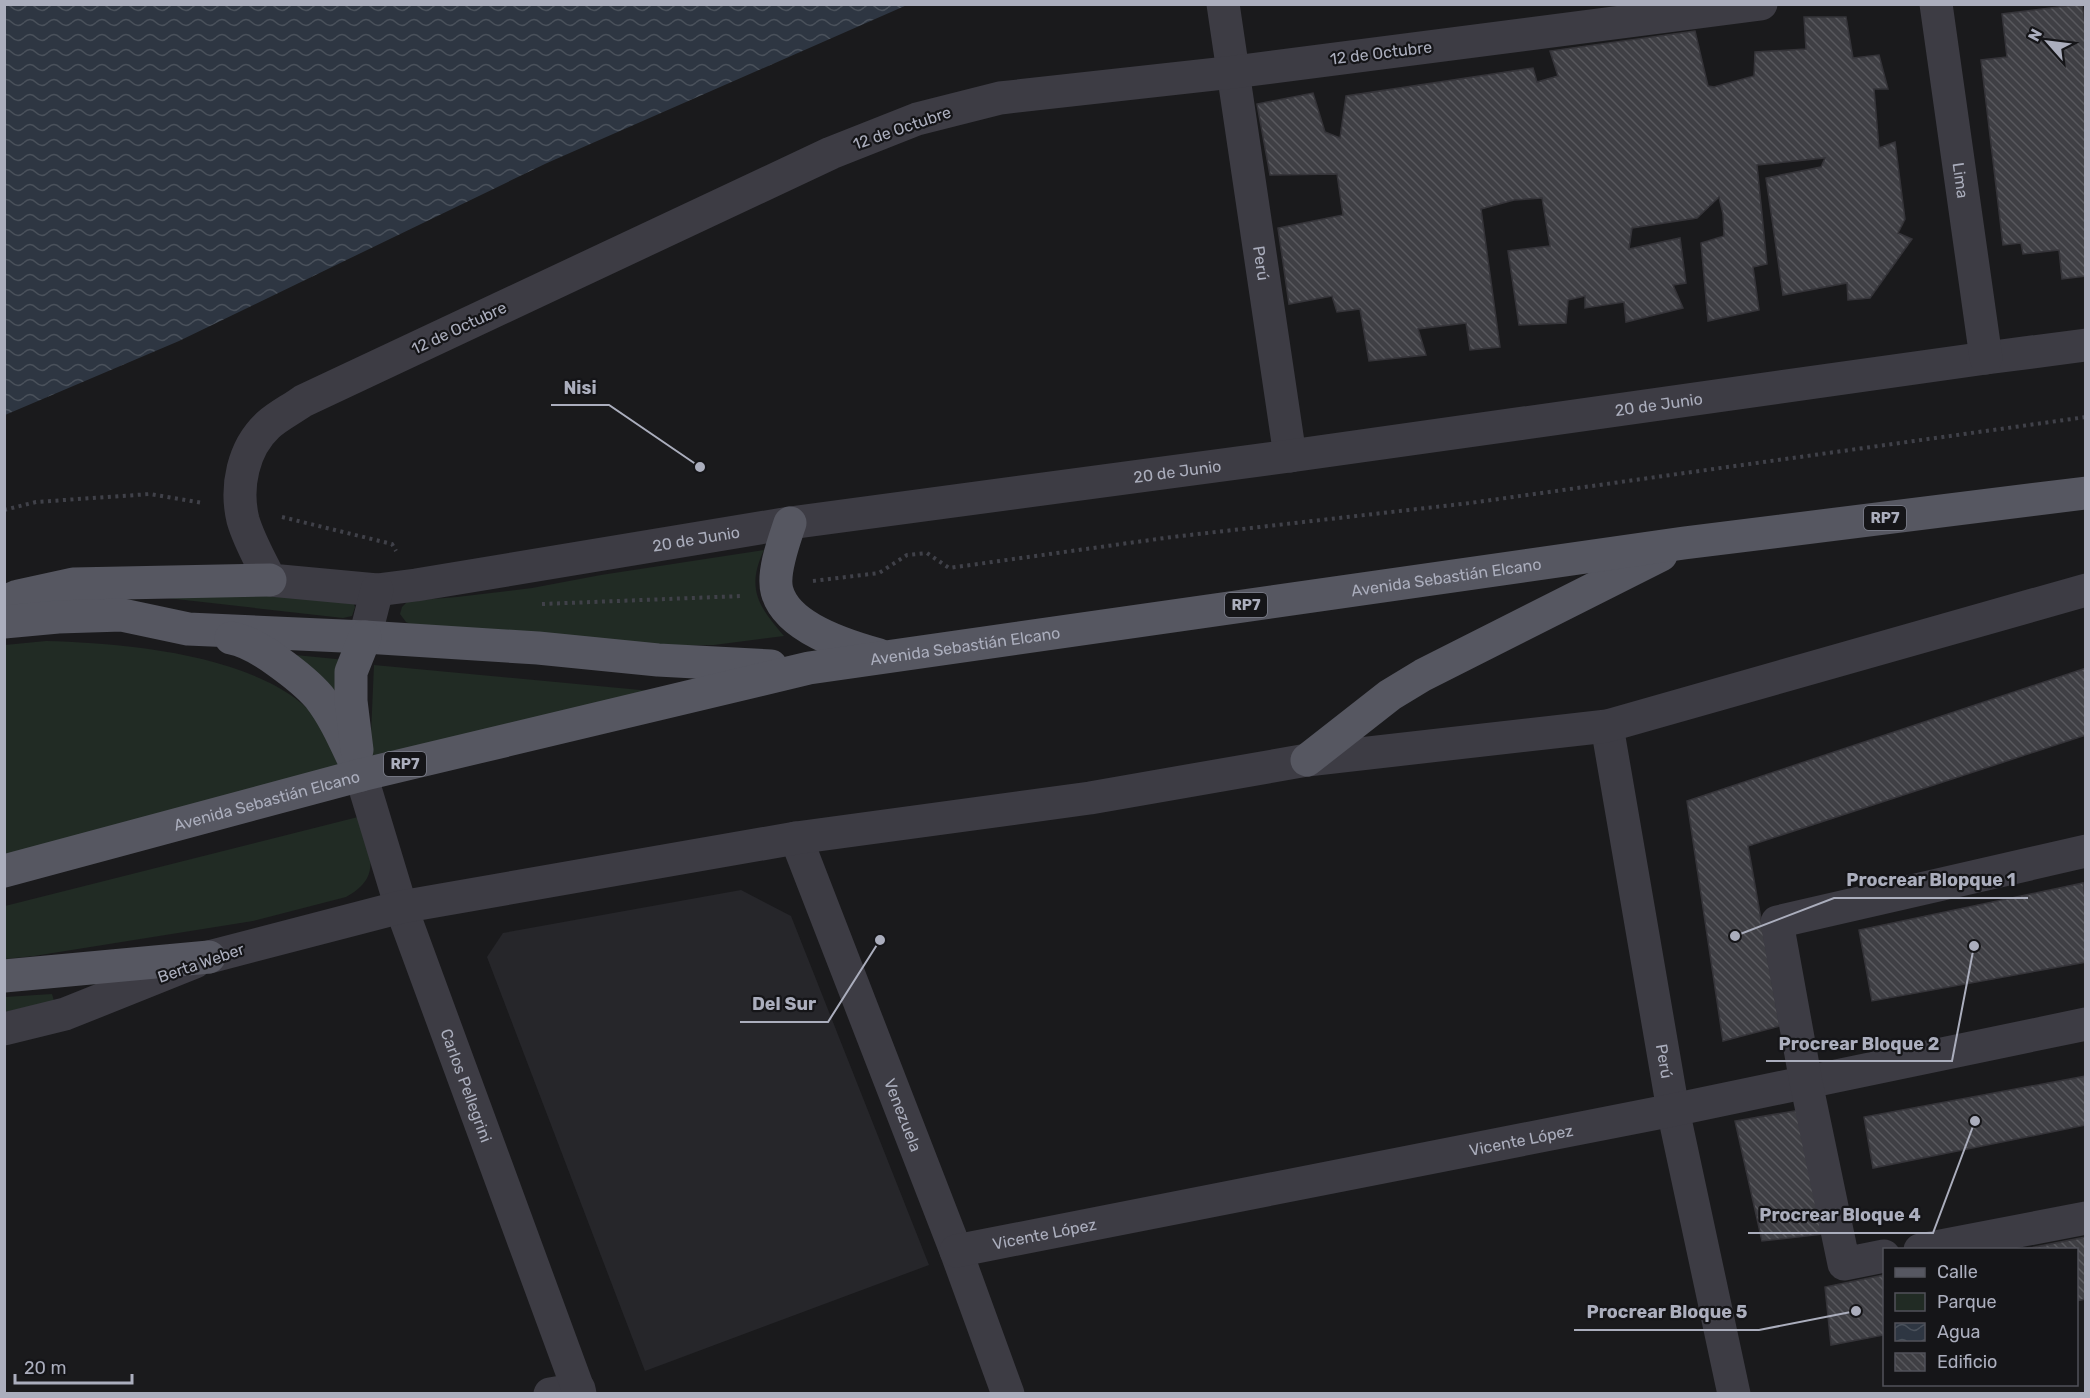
<svg xmlns="http://www.w3.org/2000/svg" width="2090" height="1398" viewBox="0 0 2090 1398" font-family="Rubik,sans-serif">
<style>
.built{fill:#26262a}
.park{fill:#212b24}
.water{fill:url(#water-waves)}
.building{fill:url(#building-back-hatch);stroke:#353439;stroke-width:1.5}
.lines{fill:none;stroke-linecap:round;stroke-linejoin:round}
.path{stroke:#404149;stroke-width:4;stroke-dasharray:3 4.5;stroke-linecap:butt}
.minor{stroke:#3d3c44;stroke-width:33}
.tertiary{stroke:#3d3c44;stroke-width:33}
.primary{stroke:#565761;stroke-width:33}
.labels{text-anchor:middle;dominant-baseline:central;stroke-width:4.5;stroke-linejoin:round;paint-order:stroke}
.shield{fill:#151518;stroke:#7e808c;stroke-width:1.5}
.shield-label{font-size:15px;font-weight:bold;fill:#abaebd}
.street-label{font-size:16px;fill:#abaebd;stroke:#151518}
.leader{fill:none;stroke:#abaebd;stroke-width:2}
.callout-dot{fill:#abaebd;stroke:#151518;stroke-width:2}
.callout-label{font-size:18px;text-anchor:middle;font-weight:bold;fill:#abaebd;stroke:#151518;stroke-width:4.5;stroke-linejoin:round;paint-order:stroke}
</style>
<defs>
<pattern id="water-waves" width="16" height="10" patternUnits="userSpaceOnUse" patternTransform="scale(1.5)"><rect width="16" height="10" fill="#2e3642"/><path d="M0 5q4-4 8 0t8 0" fill="none" stroke="#4a515b"/></pattern>
<pattern id="building-back-hatch" width="6" height="6" patternUnits="userSpaceOnUse" patternTransform="scale(1.5)"><rect width="6" height="6" fill="#3f3f44"/><path d="M-1 5l2 2M0 0l6 6M5-1l2 2" fill="none" stroke="#58585d"/></pattern>
</defs>
<rect width="100%" height="100%" fill="#1a1a1c"/>
<!-- built -->
<polygon class="built" points="741,890 791,916 929,1265 645,1371 487,957 503,933"/>
<!-- park -->
<g class="park">
<path d="M764 550C746 588 758 606 784 636L714 645 658 646 417 627 406 622 400 614 402 607 408 601 457 597 532 588 601 575Z"/>
<polygon points="235,593 352,600 355,607 352,616 343,618 158,597"/>
<path d="M46 641C126 643 277 655 325 729 332 740 336 755 341 767L5 856V645Z"/>
<polygon points="285,654 346,660 340,700"/>
<polygon points="374,665 672,693 370,757"/>
<path d="M358 817C368 851 385 876 346 897L253 921 34 956 5 959V906Z"/>
<polygon points="52,994 54,1001 5,1012 5,997"/>
</g>
<!-- water -->
<polygon class="water" points="5,4 907,4 907,5 547,163 179,341 5,415"/>
<!-- building -->
<g class="building">
<polygon points="2082,4 2086,29 2086,276 2062,279 2059,250 2023,254 2021,243 2003,245 1981,60 2007,57 2002,14"/>
<polygon points="1804,17 1846,17 1853,58 1879,55 1888,89 1874,89 1879,148 1895,142 1905,219 1898,233 1912,239 1870,298 1848,300 1847,283 1783,295 1766,178 1821,167 1825,158 1757,165 1767,264 1753,267 1759,310 1708,321 1701,243 1724,236 1723,214 1719,197 1697,218 1632,228 1629,249 1680,238 1686,283 1673,285 1683,308 1626,322 1624,302 1585,308 1585,296 1568,300 1566,323 1519,325 1508,251 1550,246 1542,198 1514,200 1481,209 1500,347 1470,350 1466,323 1418,329 1426,355 1369,361 1360,309 1337,312 1332,296 1289,304 1278,228 1343,215 1337,174 1270,175 1257,104 1313,93 1325,132 1340,138 1346,96 1533,68 1537,82 1558,76 1550,51 1695,31 1708,86 1714,87 1754,76 1755,52 1806,49"/>
<polygon points="2086,668 2086,735 1748,846 1780,1026 1723,1041 1687,801"/>
<polygon points="2083,883 2086,905 2086,962 1872,1001 1859,930"/>
<polygon points="2086,1076 2086,1125 1873,1168 1864,1117"/>
<polygon points="1800,1110 1822,1234 1762,1241 1735,1121"/>
<polygon points="2086,1237 2086,1299 2076,1301 2076,1250 2020,1250"/>
<polygon points="1884,1275 1884,1335 1831,1345 1825,1287"/>
</g>
<g class="lines">
<!-- path -->
<g class="path">
<polyline points="4,510 36,502 150,494 203,503"/>
<polyline points="282,517 392,544 396,551"/>
<polyline points="813,581 879,573 907,555 927,553 949,568 1172,537 1470,503 2086,417"/>
<polyline points="542,604 742,596"/>
</g>
<!-- minor -->
<g class="minor">
<path id="s1" d="M1223 4 1290 456"/>
<path id="s2" d="M1761 4 1234 72 1000 98 917 119 831 153 303 401C292 409 278 416 268 425 243 448 235 487 243 520 249 541 261 561 270 580L377 590 416 585 790 523 1290 456 1986 358 2086 345"/>
<path id="s3" d="M1936 4 1986 358"/>
<polyline points="365,637 377,590"/>
<path id="s4" d="M1607 726 1673 1110 1734 1394"/>
<polyline points="1307,760 1607,726 2086,590"/>
<path id="s5" d="M796 838 956 1251 1008 1394"/>
<polyline points="4,1029 65,1014 195,962"/>
<polyline points="1920,1250 2086,1218"/>
<path id="s6" d="M956 1251 1673 1110 2086 1024"/>
<polyline points="1884,1256 1844,1264 1806,1082 1777,922 2086,851"/>
<polyline points="550,1394 579,1389"/>
</g>
<!-- tertiary -->
<g class="tertiary">
<path id="s7" d="M361 775 401 907 580 1394"/>
<polyline points="209,957 401,907 796,838 1090,798 1307,760"/>
</g>
<!-- primary -->
<g class="primary">
<path d="M790 523C784 541 772 573 777 591 787 628 846 646 879 655"/>
<polyline points="4,602 18,596 73,584 270,580"/>
<polyline points="4,622 58,617 122,615 188,629 365,637 538,648 658,660 771,666"/>
<path d="M231 638C248 641 263 651 277 661 291 671 307 683 319 697 337 720 348 749 361 775"/>
<polyline points="357,750 351,701 351,672 365,637"/>
<polyline points="1307,760 1390,695 1423,675 1661,555"/>
<path id="s8" d="M4 871 361 775 809 668 1684 543 2086 493"/>
<polyline points="4,976 209,957"/>
</g>
</g>
<g class="labels">
<!-- shield labels -->
<g class="shield">
<rect x="1864" y="506" width="42" height="24" rx="4.5"/>
<rect x="1225" y="593" width="42" height="24" rx="4.5"/>
<rect x="384" y="752" width="42" height="24" rx="4.5"/>
</g>
<g class="shield-label">
<text x="1885" y="518">RP7</text>
<text x="1246" y="605">RP7</text>
<text x="405" y="764">RP7</text>
</g>
<!-- street labels -->
<g class="street-label">
<text transform="translate(1381 53) rotate(-7)">12 de Octubre</text>
<text transform="translate(902 128) rotate(-19)">12 de Octubre</text>
<text stroke="none"><textPath href="#s3" startOffset="178">Lima</textPath></text>
<text stroke="none"><textPath href="#s1" startOffset="262">Perú</textPath></text>
<text transform="translate(459 328) rotate(-25)">12 de Octubre</text>
<text stroke="none"><textPath href="#s2" startOffset="3142">20 de Junio</textPath></text>
<text stroke="none"><textPath href="#s2" startOffset="2656">20 de Junio</textPath></text>
<text stroke="none"><textPath href="#s2" startOffset="2170">20 de Junio</textPath></text>
<text stroke="none"><textPath href="#s8" startOffset="1474">Avenida Sebastián Elcano</textPath></text>
<text stroke="none"><textPath href="#s8" startOffset="988">Avenida Sebastián Elcano</textPath></text>
<text stroke="none"><textPath href="#s8" startOffset="272">Avenida Sebastián Elcano</textPath></text>
<text transform="translate(201 963) rotate(-19)">Berta Weber</text>
<text stroke="none"><textPath href="#s4" startOffset="340">Perú</textPath></text>
<text stroke="none"><textPath href="#s7" startOffset="328">Carlos Pellegrini</textPath></text>
<text stroke="none"><textPath href="#s5" startOffset="297">Venezuela</textPath></text>
<text stroke="none"><textPath href="#s6" startOffset="576">Vicente López</textPath></text>
<text stroke="none"><textPath href="#s6" startOffset="90">Vicente López</textPath></text>
</g>
</g>
<!-- callouts -->
<path class="leader" d="M700 467L609 405H551M1735 936L1834 898H2028M880 940L828 1022H740M1974 946L1952 1061H1766M1975 1121L1933 1233H1748M1856 1311L1759 1330H1574"/>
<g class="callout-dot">
<circle cx="700" cy="467" r="6"/>
<circle cx="1735" cy="936" r="6"/>
<circle cx="880" cy="940" r="6"/>
<circle cx="1974" cy="946" r="6"/>
<circle cx="1975" cy="1121" r="6"/>
<circle cx="1856" cy="1311" r="6"/>
</g>
<g class="callout-label">
<text x="580" y="394">Nisi</text>
<text x="1931" y="886">Procrear Blopque 1</text>
<text x="784" y="1010">Del Sur</text>
<text x="1859" y="1050">Procrear Bloque 2</text>
<text x="1840" y="1221">Procrear Bloque 4</text>
<text x="1667" y="1318">Procrear Bloque 5</text>
</g>
<!-- border -->
<rect width="2090" height="1398" fill="none" stroke="#abaebd" stroke-width="12"/>
<!-- legend -->
<rect x="1883" y="1248" width="195" height="138" fill="#151518" stroke="#51525a" stroke-width="1.5"/>
<rect x="1895" y="1268" width="30" height="9" fill="#565761" stroke="#51525a" stroke-width="1.5"/>
<text x="1937" y="1278" font-size="18" fill="#abaebd">Calle</text>
<rect x="1895" y="1293" width="30" height="18" fill="#212b24" stroke="#51525a" stroke-width="1.5"/>
<text x="1937" y="1308" font-size="18" fill="#abaebd">Parque</text>
<rect x="1895" y="1323" width="30" height="18" fill="url(#water-waves)" stroke="#51525a" stroke-width="1.5"/>
<text x="1937" y="1338" font-size="18" fill="#abaebd">Agua</text>
<rect x="1895" y="1353" width="30" height="18" fill="url(#building-back-hatch)" stroke="#51525a" stroke-width="1.5"/>
<text x="1937" y="1368" font-size="18" fill="#abaebd">Edificio</text>
<!-- north arrow -->
<g transform="translate(2048 42) rotate(298)" stroke="#151518" stroke-width="4.5" paint-order="stroke">
<path d="M0-4.5L10 22L0 15L-10 22Z" fill="#abaebd"/>
<text y="-9" font-size="16" font-weight="bold" text-anchor="middle" fill="#abaebd">N</text>
</g>
<!-- scale -->
<path d="M15 1374v9h117v-9" fill="none" stroke="#abaebd" stroke-width="3"/>
<text x="24" y="1374" font-size="18" fill="#abaebd" stroke="#151518" stroke-width="4.5" paint-order="stroke">20 m</text>
</svg>
